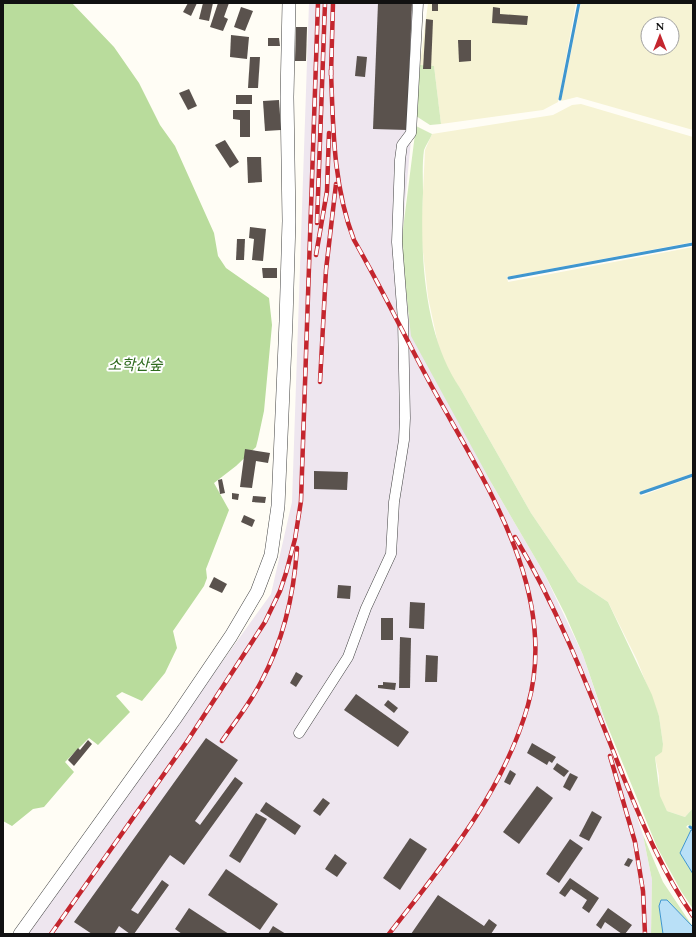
<svg xmlns="http://www.w3.org/2000/svg" width="696" height="937" viewBox="0 0 696 937" font-family="Spectral,'Noto Sans KR',serif">
<style>
.industrial{fill:#eee6ef}
.farmland{fill:#f6f3d4;fill-rule:evenodd}
.green{fill:#d5ebbd}
.forest{fill:#b9dc9c}
.water{fill:#b9e0f7;stroke:#3f96cf}
.lines{fill:none;stroke-linecap:round;stroke-linejoin:round}
.stream{stroke:#3f96cf;stroke-width:3}
.building{fill:#5a524d}
.minor-casing{stroke:#444;stroke-width:11}
.tertiary-casing{stroke:#444;stroke-width:14}
.minor{stroke:#fff;stroke-width:10}
.tertiary{stroke:#fff;stroke-width:13}
.rail-casing{stroke:#c4262e;stroke-width:4.5}
.rail{stroke:#fff;stroke-width:3;stroke-dasharray:9;stroke-linecap:butt}
.labels{text-anchor:middle;dominant-baseline:central;stroke-width:4;stroke-linejoin:round;paint-order:stroke}
.park-label{font-size:15px;font-style:italic;fill:#2f6b1f;stroke:#fff}
</style>
<rect width="100%" height="100%" fill="#fffdf5"/>
<!-- industrial -->
<polygon class="industrial" points="309,3 424,3 401,245 492,484 544,573 583,655 643,835 652,880 651,934 26,934 271,594 292,502"/>
<!-- farmland -->
<g class="farmland">
<polygon points="428,3 576,3 558,102 543,110 441,124 434,66 420,65"/>
<path d="M581 3H693V130L577 97 561 101ZM648 24H672V48H648Z"/>
<polygon points="581,104 693,137 693,242 507,277 508,282 693,247 693,473 640,493 641,496 693,477 693,808 685,817 667,811 659,796 659,776 655,757 663,744 659,716 637,660 608,602 578,582 531,513 460,388 449,373 438,344 428,297 421,234 425,150 432,134 553,115 572,105"/>
</g>
<!-- green -->
<g class="green">
<polygon points="420,65 434,66 441,124 430,125 416,116"/>
<path d="M416 126 432 134C430 139 426 145 424 150 422 164 423 180 423 193 420 255 424 336 460 388L531 513 578 582 608 602 652 695 659 716 663 744 662 752 655 757 660 796 667 811 685 817 693 808V828L688 825 686 827 691 830 680 853 693 874V909L681 891 657 847 605 720 583 655 565 614 544 573 492 484 411 336 401 245Z"/>
<polygon points="643,835 663,882 693,927 667,900 659,906 663,934 651,934 652,880"/>
</g>
<!-- forest -->
<polygon class="forest" points="3,3 72,3 114,47 139,83 160,125 175,146 214,233 218,256 226,268 269,298 272,325 264,411 258,439 256,447 236,466 214,483 229,510 206,569 207,578 204,586 173,631 177,648 165,673 142,701 122,692 116,696 130,712 98,745 89,738 65,762 74,772 44,807 33,809 12,826 3,821"/>
<!-- water -->
<g class="water">
<polygon points="691,830 693,831 693,874 680,853"/>
<polygon points="661,900 667,900 693,927 693,934 663,934 659,906"/>
</g>
<g class="lines">
<!-- stream -->
<g class="stream">
<polyline points="560,99 579,3"/>
<polyline points="509,278 693,244"/>
<polyline points="641,493 693,475"/>
<polyline points="690,827 693,829"/>
</g>
</g>
<!-- building -->
<g class="building">
<polygon points="188,3 197,3 191,16 183,12"/>
<polygon points="203,3 213,3 209,21 199,19"/>
<polygon points="218,3 229,3 224,17 228,19 223,31 210,27"/>
<polygon points="378,3 412,3 407,130 373,129"/>
<rect x="432" y="3" width="6" height="8"/>
<polygon points="241,7 253,11 245,31 234,27"/>
<polygon points="493,7 500,8 500,14 528,16 527,25 492,23"/>
<polygon points="426,19 433,20 431,69 423,69"/>
<polygon points="296,27 307,27 306,61 295,61"/>
<polygon points="231,35 249,37 247,59 230,57"/>
<polygon points="268,38 279,38 280,46 268,46"/>
<polygon points="458,40 471,40 471,61 459,62"/>
<polygon points="357,56 367,57 365,77 355,76"/>
<polygon points="250,57 260,57 258,88 248,88"/>
<polygon points="189,89 197,106 188,110 179,93"/>
<rect x="236" y="95" width="16" height="9"/>
<polygon points="279,100 281,130 265,131 263,101"/>
<polygon points="233,110 250,110 250,137 240,137 240,120 233,119"/>
<polygon points="225,140 239,162 230,168 215,145"/>
<polygon points="247,157 261,157 262,182 248,183"/>
<polygon points="250,227 266,229 263,261 252,260 254,239 249,238"/>
<polygon points="237,239 245,239 244,260 236,260"/>
<polygon points="262,268 277,268 277,278 263,278"/>
<polygon points="245,449 270,453 268,463 256,461 252,488 240,487"/>
<polygon points="314,471 348,472 347,490 314,489"/>
<polygon points="222,479 225,493 220,494 218,480"/>
<polygon points="232,493 239,494 238,500 232,499"/>
<polygon points="253,496 266,497 265,503 252,502"/>
<polygon points="244,515 255,520 252,527 241,522"/>
<polygon points="214,577 227,584 222,593 209,587"/>
<polygon points="338,585 351,586 350,599 337,598"/>
<polygon points="410,602 425,603 424,629 409,628"/>
<rect x="381" y="618" width="12" height="22"/>
<polygon points="400,637 411,638 410,688 399,688"/>
<polygon points="426,655 438,656 437,682 425,682"/>
<polygon points="296,672 303,676 296,687 290,683"/>
<polygon points="383,682 396,683 395,690 378,688 378,685 383,685"/>
<polygon points="356,694 409,732 398,747 344,710"/>
<polygon points="388,700 398,708 394,713 384,705"/>
<polygon points="206,738 238,760 195,821 200,825 235,777 243,783 184,865 170,855 131,910 138,914 162,880 169,885 134,934 130,934 119,926 114,934 92,934 74,922"/>
<polygon points="88,740 92,744 74,766 68,760 78,748 80,750"/>
<polygon points="532,743 556,757 552,763 549,761 547,765 527,753"/>
<polygon points="557,763 569,771 564,777 553,769"/>
<polygon points="510,770 516,774 510,785 504,782"/>
<polygon points="570,773 578,777 570,791 563,787"/>
<polygon points="537,786 553,798 519,844 503,832"/>
<polygon points="323,798 330,803 320,816 313,811"/>
<polygon points="266,802 301,826 295,835 260,811"/>
<polygon points="592,811 602,817 589,841 579,836"/>
<polygon points="256,813 267,819 240,863 229,856"/>
<polygon points="410,838 427,849 400,890 383,878"/>
<polygon points="570,839 583,848 559,883 546,874"/>
<polygon points="335,854 347,863 337,877 325,869"/>
<polygon points="628,858 633,860 629,867 624,865"/>
<polygon points="226,869 278,904 260,930 208,895"/>
<polygon points="570,878 599,898 589,913 582,908 587,900 571,889 565,897 559,893"/>
<polygon points="438,895 484,926 489,919 497,925 491,934 411,934"/>
<polygon points="189,908 221,929 229,934 182,934 175,929"/>
<polygon points="608,908 632,925 625,934 622,934 605,922 601,929 596,925"/>
<polygon points="273,926 286,934 268,934"/>
</g>
<g class="lines">
<defs>
<polyline id="minor" points="299,733 348,657 366,608 391,554 394,502 404,440 405,418 403,320 397,242 400,160 402,145 411,133 418,3"/>
<polyline id="tertiary" points="20,934 174,720 231,636 257,592 271,555 278,506 286,321 289,221 287,97 289,3"/>
</defs>
<!-- minor casing -->
<use href="#minor" class="minor-casing"/>
<!-- tertiary casing -->
<use href="#tertiary" class="tertiary-casing"/>
<!-- minor -->
<use href="#minor" class="minor"/>
<!-- tertiary -->
<use href="#tertiary" class="tertiary"/>
<defs>
<g id="rail">
<path d="M331 70C333 126 333 186 354 240 381 287 405 337 431 385 483 480 560 591 528 705 503 793 444 863 389 934"/>
<polyline points="331,75 333,3"/>
<polyline points="317,223 325,3"/>
<polyline points="316,255 327,191 329,133"/>
<polyline points="320,382 326,270 336,184"/>
<path d="M515 537C560 612 591 695 623 776 643 825 663 873 693 916"/>
<path d="M222 741C235 722 250 703 261 682 283 641 294 594 297 548"/>
<polyline points="610,756 635,842 643,891 645,934"/>
<polyline points="51,934 188,740 265,622 280,591 286,573 295,539 301,501 318,3"/>
</g>
</defs>
<!-- rail casing -->
<use href="#rail" class="rail-casing"/>
<!-- rail -->
<use href="#rail" class="rail"/>
</g>
<g class="labels">
<!-- park labels -->
<g class="park-label">
<text x="135" y="365">소학산숲</text>
</g>
</g>
<!-- border -->
<rect width="696" height="937" fill="none" stroke="#111111" stroke-width="8"/>
<!-- north arrow -->
<g transform="translate(660 36)"><circle r="19" fill="#ffffff" stroke="#a0a0a0"/>
<path d="M0-3L7 15L0 10L-7 15Z" fill="#c4262e"/>
<text y="-6" font-size="11" font-weight="bold" text-anchor="middle" fill="#111111">N</text>
</g>
</svg>
